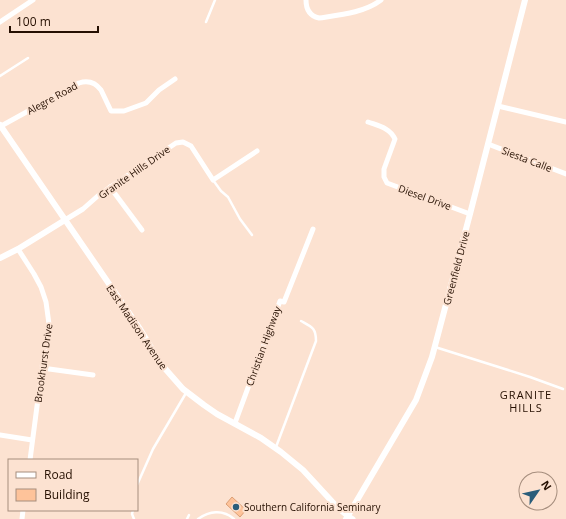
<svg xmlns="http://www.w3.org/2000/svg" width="566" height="519" viewBox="0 0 566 519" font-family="'Open Sans',sans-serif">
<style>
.building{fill:#fec39a;stroke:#db9f76}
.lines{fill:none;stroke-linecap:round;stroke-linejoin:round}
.service{stroke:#fff;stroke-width:2.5}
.minor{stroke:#fff;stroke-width:5}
.tertiary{stroke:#fff;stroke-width:6}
.poi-dot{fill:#2a5d7a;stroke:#fce2d1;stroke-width:1.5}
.labels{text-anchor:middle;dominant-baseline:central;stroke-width:4;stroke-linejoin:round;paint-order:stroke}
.street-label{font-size:10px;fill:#250f01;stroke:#fce2d1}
.poi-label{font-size:10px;fill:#250f01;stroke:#fce2d1;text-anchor:start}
.neighbourhood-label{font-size:11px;letter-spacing:1px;fill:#250f01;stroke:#fce2d1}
</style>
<rect width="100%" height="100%" fill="#fce2d1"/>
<!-- building -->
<polygon class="building" points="232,497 246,510 240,517 226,504"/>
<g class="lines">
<!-- service -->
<g class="service">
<polyline points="206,22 215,0"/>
<polyline points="0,76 28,58"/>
<polyline points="213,180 221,191 228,197 240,219 252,235"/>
<polyline points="435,347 530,377 563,389"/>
<path d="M276 447 316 341C316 328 312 327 301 321"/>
<polyline points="137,485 153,449 186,393"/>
<polyline points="133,510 132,514 134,519"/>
<polyline points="187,519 189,515"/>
<path d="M198 519C209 511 223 509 234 519"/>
</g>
<!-- minor -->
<g class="minor">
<path d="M306 0C306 9 310 16 319 18 339 15 364 13 381 0"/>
<polyline points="0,22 33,0"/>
<polyline points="498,106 566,122"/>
<path d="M368 122C379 126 390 128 395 139L384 169V177L387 183 470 214"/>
<path d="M1 126 79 83C88 80 95 82 101 90L111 111H124L146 103 159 90 175 79"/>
<polyline points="488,144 566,174"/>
<polyline points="110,187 142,230"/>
<polyline points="65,220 83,209 100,194 176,143 183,142 191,146 213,180 257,151"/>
<polyline points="18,249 34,274 41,287 46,302 49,324 43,360 30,460"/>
<polyline points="42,368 93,375"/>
<polyline points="235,423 280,301 284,302 313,229"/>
<polyline points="0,435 32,440"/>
<polyline points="348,516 353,519"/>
<polyline points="22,519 23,510"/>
</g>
<!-- tertiary -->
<g class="tertiary">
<polyline points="0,125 140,329 161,364 183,389 204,405 217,414 261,438 281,452 303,470 338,508 348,516"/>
<polyline points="0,258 18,249 65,220"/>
<polyline points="346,519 416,400 432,357 470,214 525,0"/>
</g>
</g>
<!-- markers -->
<circle class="poi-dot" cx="236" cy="507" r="4"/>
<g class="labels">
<!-- street labels -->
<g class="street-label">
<text transform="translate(52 98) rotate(-29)">Alegre Road</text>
<text transform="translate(527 159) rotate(21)">Siesta Calle</text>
<text transform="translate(134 172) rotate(-35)">Granite Hills Drive</text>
<text transform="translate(425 197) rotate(20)">Diesel Drive</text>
<text transform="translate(456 268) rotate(-75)">Greenfield Drive</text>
<text transform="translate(137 327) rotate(56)">East Madison Avenue</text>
<text transform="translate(263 346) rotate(-70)">Christian Highway</text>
<text transform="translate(43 363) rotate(-82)">Brookhurst Drive</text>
</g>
<!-- poi labels -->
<g class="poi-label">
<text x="244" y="507">Southern California Seminary</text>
</g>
<!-- neighbourhood labels -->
<g class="neighbourhood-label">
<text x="526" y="394">GRANITE<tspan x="526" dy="13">HILLS</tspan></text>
</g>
</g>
<!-- legend -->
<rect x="8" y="459" width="130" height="52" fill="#fce2d1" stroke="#a68e7e"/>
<rect x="16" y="472" width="20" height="6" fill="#ffffff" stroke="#a68e7e"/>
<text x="44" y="479" font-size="12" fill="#250f01">Road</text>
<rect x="16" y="489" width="20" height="12" fill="#fec39a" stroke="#a68e7e"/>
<text x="44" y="499" font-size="12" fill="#250f01">Building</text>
<!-- north arrow -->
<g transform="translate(538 491) rotate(56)"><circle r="19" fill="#fce2d1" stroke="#a68e7e"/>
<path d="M0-3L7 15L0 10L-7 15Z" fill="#2a5d7a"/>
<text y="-6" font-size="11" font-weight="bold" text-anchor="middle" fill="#250f01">N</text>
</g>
<!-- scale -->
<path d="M10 26v6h88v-6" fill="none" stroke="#250f01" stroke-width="2"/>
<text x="16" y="26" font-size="12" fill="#250f01" stroke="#fce2d1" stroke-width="3" paint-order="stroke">100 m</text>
</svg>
